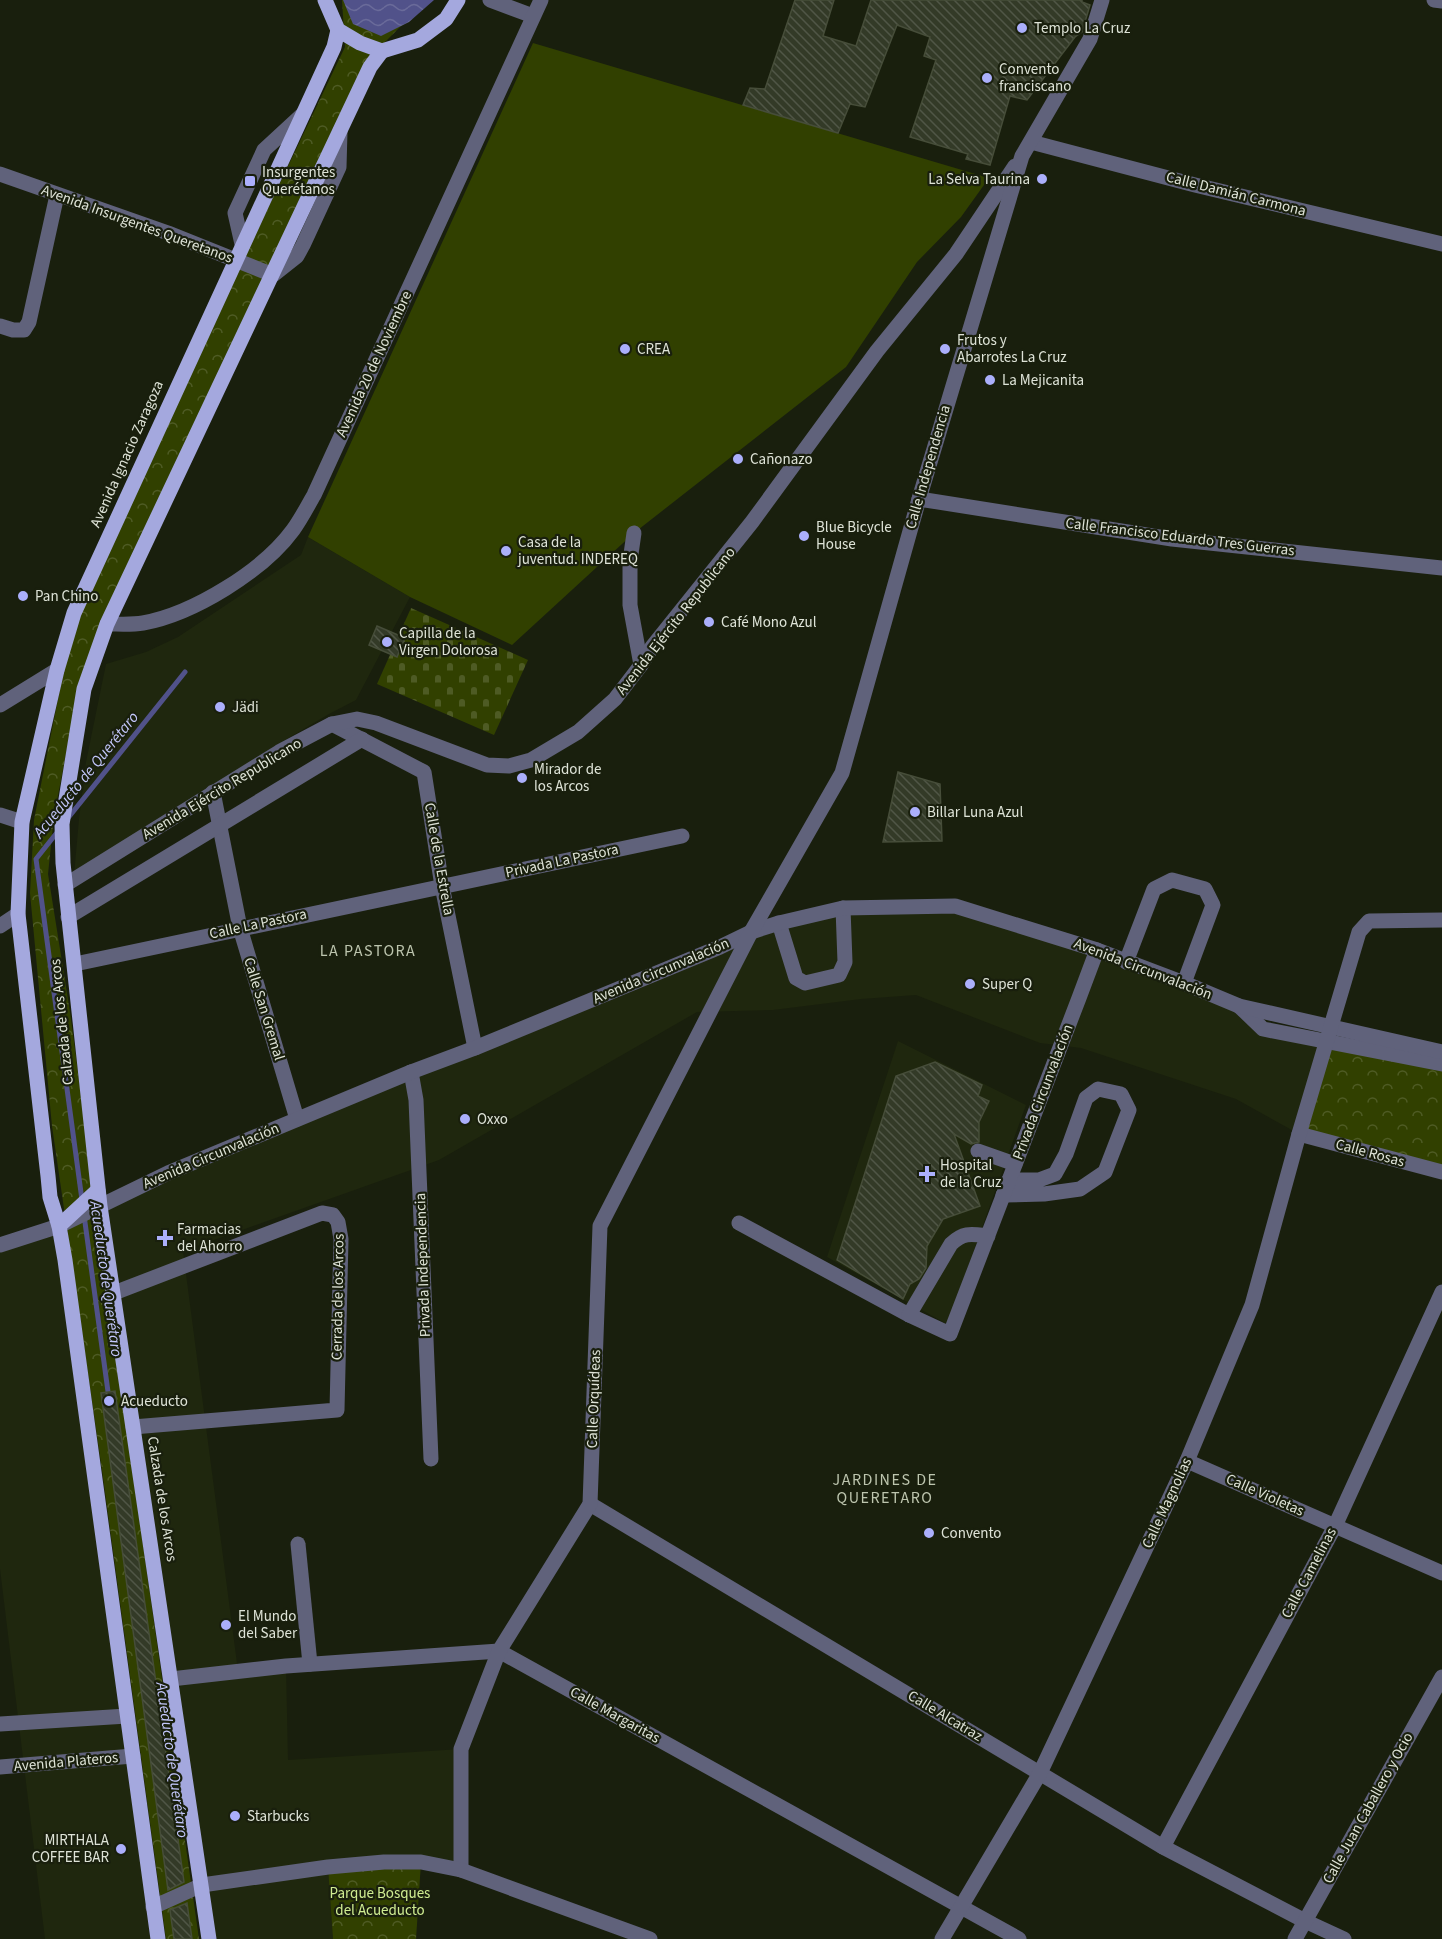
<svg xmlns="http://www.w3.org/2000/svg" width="1442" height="1939" viewBox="0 0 1442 1939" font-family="'Source Sans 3',sans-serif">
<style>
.built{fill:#1f270e}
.forest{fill:url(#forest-crowns)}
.cemetery{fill:url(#cemetery-stones)}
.garden{fill:#314000}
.water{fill:url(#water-waves)}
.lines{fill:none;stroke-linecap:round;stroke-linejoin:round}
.stream{stroke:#51528a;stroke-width:5}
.building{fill:url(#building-back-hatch);stroke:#464d39;stroke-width:1.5}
.minor{stroke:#60627b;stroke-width:15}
.major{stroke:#a4a8de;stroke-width:15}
.poi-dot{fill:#abaffb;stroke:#191f0d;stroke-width:2}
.labels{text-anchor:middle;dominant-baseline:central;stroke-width:4.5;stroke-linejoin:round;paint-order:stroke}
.poi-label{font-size:15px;fill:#dee3d7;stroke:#191f0d;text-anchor:start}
.street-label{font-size:15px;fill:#dee3d7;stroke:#191f0d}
.park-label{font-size:15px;fill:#cfec91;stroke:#191f0d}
.water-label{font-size:16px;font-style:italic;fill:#c4c8fc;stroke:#191f0d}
.neighbourhood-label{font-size:16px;letter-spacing:1.5px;fill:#bdc5ae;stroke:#191f0d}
</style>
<defs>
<pattern id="forest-crowns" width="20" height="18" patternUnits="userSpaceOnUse" patternTransform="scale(1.5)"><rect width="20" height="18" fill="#314000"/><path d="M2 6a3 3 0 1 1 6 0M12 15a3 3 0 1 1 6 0" fill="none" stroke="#4e5b24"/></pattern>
<pattern id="cemetery-stones" width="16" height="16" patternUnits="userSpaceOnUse" patternTransform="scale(1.5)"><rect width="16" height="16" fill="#314000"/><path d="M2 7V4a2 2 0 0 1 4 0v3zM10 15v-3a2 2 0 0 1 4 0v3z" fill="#4e5b24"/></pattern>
<pattern id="water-waves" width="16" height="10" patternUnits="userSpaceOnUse" patternTransform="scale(1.5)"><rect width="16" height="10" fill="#51528a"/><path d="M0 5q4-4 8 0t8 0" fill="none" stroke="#6a6b9a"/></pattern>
<pattern id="building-back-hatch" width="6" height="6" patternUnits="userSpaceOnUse" patternTransform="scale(1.5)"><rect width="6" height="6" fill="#333a27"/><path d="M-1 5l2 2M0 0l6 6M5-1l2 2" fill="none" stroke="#505646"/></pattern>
</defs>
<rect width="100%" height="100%" fill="#191f0d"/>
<!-- built -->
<g class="built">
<polygon points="308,537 410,597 356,700 329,714 275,746 74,875 79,819 86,762 106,664 146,652 178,637 301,555"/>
<polygon points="955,906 1239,1006 1263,1029 1326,1040 1299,1134 1236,1099 1081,1048 1040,1043 916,995 861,999 773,1010 697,1012 439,1160 183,1251 238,1671 286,1666 288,1760 461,1749 461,1870 328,1867 333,1939 209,1939 100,1206 794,919"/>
<polygon points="898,1041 1026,1105 949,1320 945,1323 827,1257"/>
<polygon points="59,1226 158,1939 45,1939 0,1569 0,1245"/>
</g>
<!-- forest -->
<g class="forest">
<polygon points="342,0 433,0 400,27 366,61 79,686 54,816 48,874 70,1012 109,1306 199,1939 166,1939 102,1470 52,1126 30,893 34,820 63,674 84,603 169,415 345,47"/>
<polygon points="1326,1040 1442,1064 1442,1172 1299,1134"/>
<polygon points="421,1862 416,1939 333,1939 328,1867"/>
</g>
<!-- cemetery -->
<polygon class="cemetery" points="411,608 528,660 494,735 377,684"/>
<!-- garden -->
<polygon class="garden" points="533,43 989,178 961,217 917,262 846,367 634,533 512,645 410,597 308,537"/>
<!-- water -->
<polygon class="water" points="343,0 434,0 409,22 381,36 353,24"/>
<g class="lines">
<!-- stream -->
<g class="stream">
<polyline points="68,818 185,672"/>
<polyline points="59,830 36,859 82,1200"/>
<polyline points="84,1215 109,1399"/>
</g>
</g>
<!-- building -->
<g class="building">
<polygon points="795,0 834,0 823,36 856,46 871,0 1082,0 1082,2 1090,5 1082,32 1075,37 1027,100 1010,96 990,165 966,159 968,154 910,137 936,60 924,56 930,37 897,25 865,107 850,104 838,133 743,105 750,88 765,89"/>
<polygon points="377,626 405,638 397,657 369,645"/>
<polygon points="898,772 940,784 942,841 883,842"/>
<polygon points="935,1062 982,1085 978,1096 989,1101 979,1122 979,1142 971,1144 954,1134 980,1206 943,1219 927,1246 926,1268 919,1279 910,1284 903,1299 837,1260 896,1076"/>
<polygon points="115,1391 184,1882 168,1890 101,1393"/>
<polygon points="187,1903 192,1939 174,1939 170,1910"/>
</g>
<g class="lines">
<!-- minor -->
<g class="minor">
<polyline points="490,0 533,16"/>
<polyline points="1434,0 1442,1"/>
<polyline points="1031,142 1195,185 1442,244"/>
<polyline points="0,174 168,233 273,275 297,256 303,245 339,167 340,131"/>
<polyline points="242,244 235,213 264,150 303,114"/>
<polyline points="0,326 13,330 24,330 29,322 57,195"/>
<polyline points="919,499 1172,539 1442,568"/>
<polyline points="634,533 630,561 630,605 641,665"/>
<path d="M107 624C119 624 132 625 143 623 193 614 263 571 293 530 301 519 307 507 314 495L541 0"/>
<polyline points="0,705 57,670"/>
<polyline points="332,724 424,772 442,886 475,1048"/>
<polyline points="213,792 240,928 297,1119"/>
<polyline points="0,815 22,822"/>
<polyline points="65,885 279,752 332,724 357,719 376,723 487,765 509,766 531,760 578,732 615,699 641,665 652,647 752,522 877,351 956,254 1015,166"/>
<polyline points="68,917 362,739"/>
<polyline points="779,923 796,978 805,983 839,975 845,962 843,908"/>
<polyline points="0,926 18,914"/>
<polyline points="1126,962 1154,889 1172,880 1205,889 1213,905 1184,983"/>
<polyline points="75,964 682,836"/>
<polyline points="1239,1006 1263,1029 1442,1064"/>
<polyline points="411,1072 416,1100 431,1459"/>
<polyline points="1299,1134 1442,1172"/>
<polyline points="978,1151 1015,1164"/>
<polyline points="1003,1195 1044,1194 1080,1189 1105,1172 1129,1110 1121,1094 1098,1089 1086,1098 1066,1154 1055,1174 1039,1180 1009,1180"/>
<polyline points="739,1223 909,1315"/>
<path d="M988 1236C971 1234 964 1232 951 1244L909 1315 950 1334 1079 998 1097 950"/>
<polyline points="0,1245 59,1226 168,1173 411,1072 475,1048 720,947 751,932 779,923 843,908 955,906 1097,950 1184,983 1239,1006 1442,1052"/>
<polyline points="114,1293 322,1213 333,1215 338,1222 341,1239 337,1410 133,1427"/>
<polyline points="1187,1461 1442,1573"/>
<polyline points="590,1504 1163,1847 1305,1921 1344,1939"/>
<polyline points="298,1544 310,1664"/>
<polyline points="171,1679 286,1666 499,1651 1019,1939"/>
<polyline points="0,1724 127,1716"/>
<polyline points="0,1767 133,1756"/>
<polyline points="1163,1847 1335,1526 1442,1292"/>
<polyline points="461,1870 461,1749 499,1651 590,1504 600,1226 751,932 842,773 919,499 1022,156 1090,39 1102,0"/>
<polyline points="153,1907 202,1885 328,1867 384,1862 421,1862 461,1870 650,1939"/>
<polyline points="942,1939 1040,1773 1187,1461 1252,1305 1299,1134 1359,932 1369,921 1442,920"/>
<polyline points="1295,1939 1442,1677"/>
</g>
<!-- major -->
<g class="major">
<polyline points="325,0 338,30 360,43 382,51 418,40 446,19 458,0"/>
<polyline points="59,1226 98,1190"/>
<polyline points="158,1939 65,1260 59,1226 50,1197 48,1176 18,914 22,822 57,670 74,613 334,47 338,30"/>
<polyline points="209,1939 100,1206 63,863 62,824 84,689 107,624 370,67 382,51"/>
</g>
</g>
<!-- markers -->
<g class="poi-dot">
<circle cx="1022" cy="28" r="6"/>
<circle cx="987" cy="78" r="6"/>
<circle cx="1042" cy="179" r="6"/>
<rect x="244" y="175" width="12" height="12" rx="3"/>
<circle cx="625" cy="349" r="6"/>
<circle cx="945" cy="349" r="6"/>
<circle cx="990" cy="380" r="6"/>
<circle cx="738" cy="459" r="6"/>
<circle cx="804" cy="536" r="6"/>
<circle cx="506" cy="551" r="6"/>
<circle cx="23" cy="596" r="6"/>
<circle cx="709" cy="622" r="6"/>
<circle cx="387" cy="642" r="6"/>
<circle cx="220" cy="707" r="6"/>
<circle cx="522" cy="778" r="6"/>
<circle cx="915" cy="812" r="6"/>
<circle cx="970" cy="984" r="6"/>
<circle cx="465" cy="1119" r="6"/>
<path d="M924 1165h6v6h6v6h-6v6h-6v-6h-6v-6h6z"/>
<path d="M162 1229h6v6h6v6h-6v6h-6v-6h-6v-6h6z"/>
<circle cx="109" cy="1401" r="6"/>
<circle cx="929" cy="1533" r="6"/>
<circle cx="226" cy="1625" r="6"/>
<circle cx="235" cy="1816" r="6"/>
<circle cx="121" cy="1849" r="6"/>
</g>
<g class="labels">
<!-- poi labels -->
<g class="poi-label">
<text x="1034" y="28">Templo La Cruz</text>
<text x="999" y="69">Convento<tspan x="999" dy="17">franciscano</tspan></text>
<text x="262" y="172">Insurgentes<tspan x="262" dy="17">Querétanos</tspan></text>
<text x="1030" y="179" text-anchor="end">La Selva Taurina</text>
<text x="957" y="340">Frutos y<tspan x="957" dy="17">Abarrotes La Cruz</tspan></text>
<text x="637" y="349">CREA</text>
<text x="1002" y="380">La Mejicanita</text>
<text x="750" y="459">Cañonazo</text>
<text x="816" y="527">Blue Bicycle<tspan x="816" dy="17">House</tspan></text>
<text x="518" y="542">Casa de la<tspan x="518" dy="17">juventud. INDEREQ</tspan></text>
<text x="35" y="596">Pan Chino</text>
<text x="721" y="622">Café Mono Azul</text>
<text x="399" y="633">Capilla de la<tspan x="399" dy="17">Virgen Dolorosa</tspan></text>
<text x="232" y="707">Jädi</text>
<text x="534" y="769">Mirador de<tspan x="534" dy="17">los Arcos</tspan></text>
<text x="927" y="812">Billar Luna Azul</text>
<text x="982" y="984">Super Q</text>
<text x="477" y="1119">Oxxo</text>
<text x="940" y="1165">Hospital<tspan x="940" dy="17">de la Cruz</tspan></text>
<text x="177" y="1229">Farmacias<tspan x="177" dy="17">del Ahorro</tspan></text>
<text x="121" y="1401">Acueducto</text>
<text x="941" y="1533">Convento</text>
<text x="238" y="1616">El Mundo<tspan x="238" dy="17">del Saber</tspan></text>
<text x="247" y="1816">Starbucks</text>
<text x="109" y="1840" text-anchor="end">MIRTHALA<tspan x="109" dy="17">COFFEE BAR</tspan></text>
</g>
<!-- street labels -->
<g class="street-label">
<text transform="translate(1236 194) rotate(14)">Calle Damián Carmona</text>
<text transform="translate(137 224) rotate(20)">Avenida Insurgentes Queretanos</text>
<text transform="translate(374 364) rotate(-65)">Avenida 20 de Noviembre</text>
<text transform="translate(127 454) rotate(-66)">Avenida Ignacio Zaragoza</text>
<text transform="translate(928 467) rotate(-74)">Calle Independencia</text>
<text transform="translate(1180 537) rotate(7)">Calle Francisco Eduardo Tres Guerras</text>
<text transform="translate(676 621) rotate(-52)">Avenida Ejército Republicano</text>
<text transform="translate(222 789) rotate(-31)">Avenida Ejército Republicano</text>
<text transform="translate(439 859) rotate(80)">Calle de la Estrella</text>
<text transform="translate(562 861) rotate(-12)">Privada La Pastora</text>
<text transform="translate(258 924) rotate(-12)">Calle La Pastora</text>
<text transform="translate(1143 969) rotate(21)">Avenida Circunvalación</text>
<text transform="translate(661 971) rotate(-23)">Avenida Circunvalación</text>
<text transform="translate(264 1009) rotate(73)">Calle San Gremal</text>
<text transform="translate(62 1022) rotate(-96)">Calzada de los Arcos</text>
<text transform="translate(1043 1092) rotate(-69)">Privada Circunvalación</text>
<text transform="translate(1370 1153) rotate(15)">Calle Rosas</text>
<text transform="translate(211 1156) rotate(-23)">Avenida Circunvalación</text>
<text transform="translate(423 1265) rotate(-92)">Privada Independencia</text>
<text transform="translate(338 1297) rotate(-89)">Cerrada de los Arcos</text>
<text transform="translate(594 1399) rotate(-88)">Calle Orquídeas</text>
<text transform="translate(1265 1495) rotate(24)">Calle Violetas</text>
<text transform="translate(162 1499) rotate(81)">Calzada de los Arcos</text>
<text transform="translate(1167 1503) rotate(-65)">Calle Magnolias</text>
<text transform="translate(1309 1573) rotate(-62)">Calle Camelinas</text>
<text transform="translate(615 1715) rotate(29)">Calle Margaritas</text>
<text transform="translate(945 1716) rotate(31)">Calle Alcatraz</text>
<text transform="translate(66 1762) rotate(-5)">Avenida Plateros</text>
<text transform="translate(1368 1808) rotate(-61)">Calle Juan Caballero y Ocio</text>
</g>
<!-- park labels -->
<g class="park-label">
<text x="380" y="1893">Parque Bosques<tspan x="380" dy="17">del Acueducto</tspan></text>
</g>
<!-- water labels -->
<g class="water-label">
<text transform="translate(86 775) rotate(-51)">Acueducto de Querétaro</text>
<text transform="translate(106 1279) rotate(82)">Acueducto de Querétaro</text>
<text transform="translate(172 1760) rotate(82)">Acueducto de Querétaro</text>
</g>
<!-- neighbourhood labels -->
<g class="neighbourhood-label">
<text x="368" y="951">LA PASTORA</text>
<text x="885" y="1480">JARDINES DE<tspan x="885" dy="18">QUERETARO</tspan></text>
</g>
</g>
</svg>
